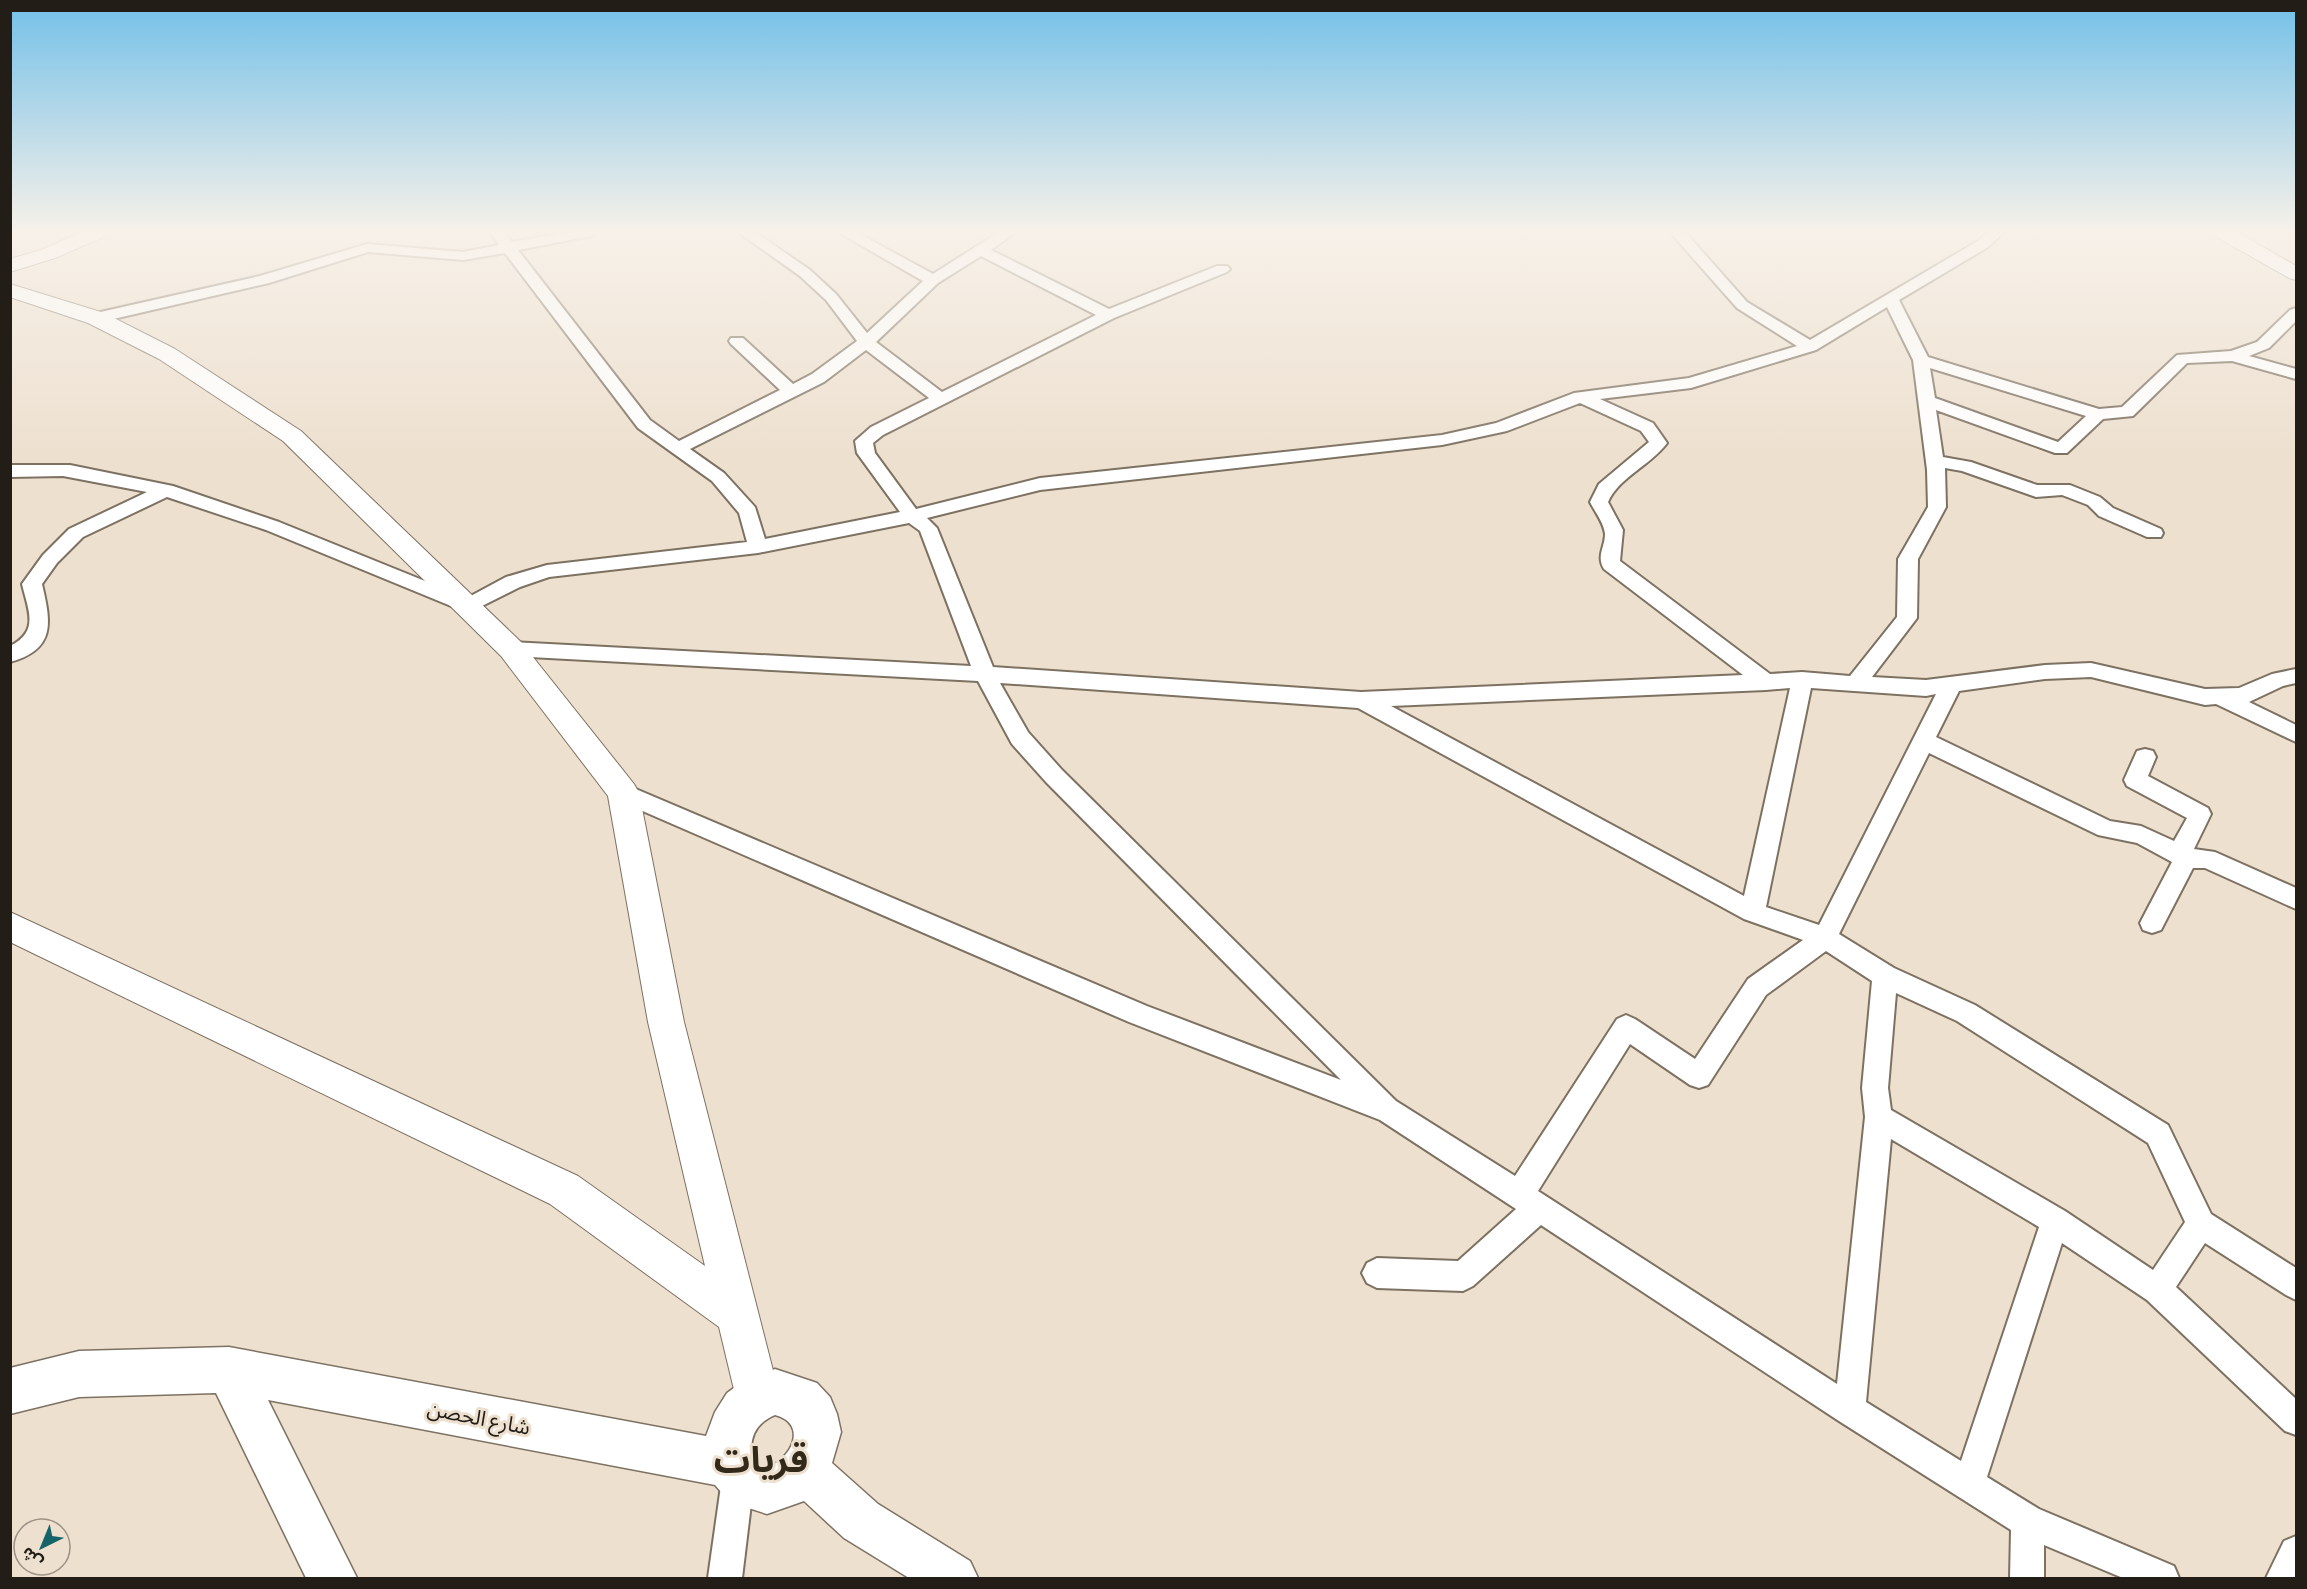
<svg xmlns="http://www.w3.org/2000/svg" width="2307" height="1589" viewBox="0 0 2307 1589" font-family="Manrope,'Noto Sans Arabic',sans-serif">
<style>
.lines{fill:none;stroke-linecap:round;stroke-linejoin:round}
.street-casing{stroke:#7d7162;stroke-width:4}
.secondary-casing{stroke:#7d7162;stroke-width:2}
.primary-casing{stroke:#7d7162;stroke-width:3}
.street{fill:#fff;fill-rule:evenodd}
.secondary{fill:#fff;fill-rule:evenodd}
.primary{fill:#fff;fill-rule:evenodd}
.labels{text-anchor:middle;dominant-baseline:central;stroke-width:6;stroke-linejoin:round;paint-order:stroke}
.near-street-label{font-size:21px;fill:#221d17;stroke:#ede0cf}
.near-town-label{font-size:36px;font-weight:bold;fill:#33291b;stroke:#ede0cf}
</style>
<rect width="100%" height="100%" fill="#ede0cf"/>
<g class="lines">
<defs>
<g id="street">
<path d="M490 232H504L512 242 568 232H598L591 236 518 250 650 420 679 441 780 390 731 344 729 341 731 338H743L793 384 812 374 857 341 826 300 800 276 738 232H755L810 270 836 294 867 333 923 281 838 232H856L933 274 999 232H1016L991 250 1109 309 1217 266H1227L1230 269 1227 272 1114 318 883 435 873 443 875 453 916 509 1040 478 1442 435 1496 423 1574 393 1689 378 1797 346 1737 308 1670 232H1685L1747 302 1810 340 1978 241 1988 232H2004L1988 247 1899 300 1928 357 2099 409 2122 407 2177 355 2231 351 2257 342 2290 310 2296 308V321L2269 348 2249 356 2296 369V379L2232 361 2187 363 2133 416 2103 419 2067 453H2055L1936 410 1943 457 1971 462 2037 485H2070L2100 497 2113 508 2161 529 2163 533 2161 537H2147L2099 516 2088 505 2062 495 2036 497 1962 471 1945 468 1946 507 1918 559 1917 618 1872 677 1926 680 2045 665 2091 663 2205 689 2239 688 2272 674 2296 669V683L2283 686 2249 702 2296 725V742L2216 704 2205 705 2091 677 2045 679 1959 691 1936 737 2110 821 2141 826 2174 841 2187 818 2127 786 2124 780 2137 751 2145 749 2153 751 2156 757 2148 776 2208 808 2211 814 2194 849 2215 852 2296 888V909L2205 868H2193L2161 930 2152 933 2143 930 2140 923 2172 862 2137 843 2098 835 1929 753 1839 934 1894 968 1975 1005 2168 1125 2211 1214 2296 1268V1300L2286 1295 2205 1243 2176 1287 2296 1399V1435L2285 1431 2147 1300 2062 1243 1987 1477 2039 1509 2174 1566 2179 1578H2123L2044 1545V1578H2010L2011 1530 1839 1421 1541 1225 1473 1286 1463 1291 1377 1288 1367 1283 1362 1273 1367 1263 1377 1258 1458 1261 1516 1209 1380 1120 1129 1022 615 799 612 793 615 787 623 784 631 787 1147 1006 1341 1080 1046 782 1012 744 978 681 511 656 504 654 501 649 504 644 511 642 971 666 920 531 909 523 758 553 549 577 520 587 468 613 266 530 167 497 83 537 57 563 42 584C51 623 56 649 10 662V646C40 631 28 610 22 584L43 555 69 529 147 492 63 476 10 477V465H70L173 486 279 522 467 598 506 577 547 565 747 542 739 513 712 481 638 428 505 253 463 260 368 252 269 283 96 323 88 318 96 313 260 276 367 244 463 252 499 245ZM981 256 1096 315 942 392 876 342 938 283ZM1887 307 1913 360 1927 470 1928 507 1898 559 1897 617 1850 676 1802 672 1770 674 1620 561 1623 530 1608 502C1619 477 1651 465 1667 443L1653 423 1600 399 1691 388 1816 350ZM866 350 929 398 871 427 855 441 857 453 900 512 765 539 755 507 724 473 690 449 824 382ZM1930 368 2086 416 2058 442 1935 398ZM1580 403 1641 431 1649 442 1599 484 1590 502C1595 512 1604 523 1605 534 1605 547 1596 556 1604 569L1743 675 1361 692 993 667 937 528 927 518 1040 490 1442 445 1507 431ZM1000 683 1358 708 1744 919 1803 940 1748 979 1695 1059 1635 1019 1626 1015 1617 1019 1515 1176 1396 1101 1062 770 1028 732ZM1790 688 1744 896 1391 706 1766 690ZM1811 688 1926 696 1936 694 1819 925 1766 907ZM1826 951 1872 981 1862 1088 1865 1117 1837 1384 1538 1191 1630 1044 1690 1085 1699 1088 1708 1085 1766 995ZM1896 993 1957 1021 2148 1143 2185 1222 2153 1270 2065 1211 1891 1110 1888 1088ZM1891 1139 2039 1227 1961 1461 1866 1402Z"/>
<polygon points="738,1463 749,1468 754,1479 742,1578 708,1578 722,1479 727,1468"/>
<polygon points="2296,1536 2296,1578 2266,1578 2284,1541"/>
</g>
<g id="secondary">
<polygon points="82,232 109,232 106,236 55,258 10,272 10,259 41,250"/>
<polygon points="2212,232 2237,232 2296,266 2296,280 2289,278 2215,236"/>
<polygon points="10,284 104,313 175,349 301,431 521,642 634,784 639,793 684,1022 780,1398 773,1413 758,1420 743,1413 736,1398 719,1327 550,1204 10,942 10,912 578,1176 705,1266 648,1022 608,796 501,656 283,441 159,359 88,323 10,297"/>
</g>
<path id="primary" d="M229 1347 706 1436 715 1412 727 1393 742 1382 775 1369 817 1383 830 1397 837 1414 841 1432 832 1463 878 1504 970 1561 978 1578H909L844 1538 804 1501 767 1514 730 1502 715 1485 268 1400 357 1578H306L216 1393 79 1397 10 1414V1368L79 1351ZM775 1415C809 1424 791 1460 767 1467L759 1465 752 1457C749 1437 756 1423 775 1415Z"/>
</defs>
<!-- street casing -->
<use href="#street" class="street-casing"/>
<!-- secondary casing -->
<use href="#secondary" class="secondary-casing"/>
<!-- primary casing -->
<use href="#primary" class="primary-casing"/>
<!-- street -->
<use href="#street" class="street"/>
<!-- secondary -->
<use href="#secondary" class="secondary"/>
<!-- primary -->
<use href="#primary" class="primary"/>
</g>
<!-- sky -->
<linearGradient id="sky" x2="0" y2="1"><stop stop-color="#73c0e8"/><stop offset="0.51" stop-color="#f7f1e9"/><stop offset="1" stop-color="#f7f1e9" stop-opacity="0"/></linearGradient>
<rect width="2307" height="454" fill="url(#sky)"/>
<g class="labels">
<!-- near-street labels -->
<g class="near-street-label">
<text transform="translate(479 1417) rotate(11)">شارع الحصن</text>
</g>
<!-- near-town labels -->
<g class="near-town-label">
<text x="761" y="1458">قريات</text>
</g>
</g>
<!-- border -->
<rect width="2307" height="1589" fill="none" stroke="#221d17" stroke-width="24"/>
<!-- north arrow -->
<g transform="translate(42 1547) rotate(223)"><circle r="28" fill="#ede0cf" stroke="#9c9285" stroke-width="1.5"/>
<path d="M0-4.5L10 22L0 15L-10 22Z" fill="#15646a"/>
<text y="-9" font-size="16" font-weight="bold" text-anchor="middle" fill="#221d17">ش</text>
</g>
</svg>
